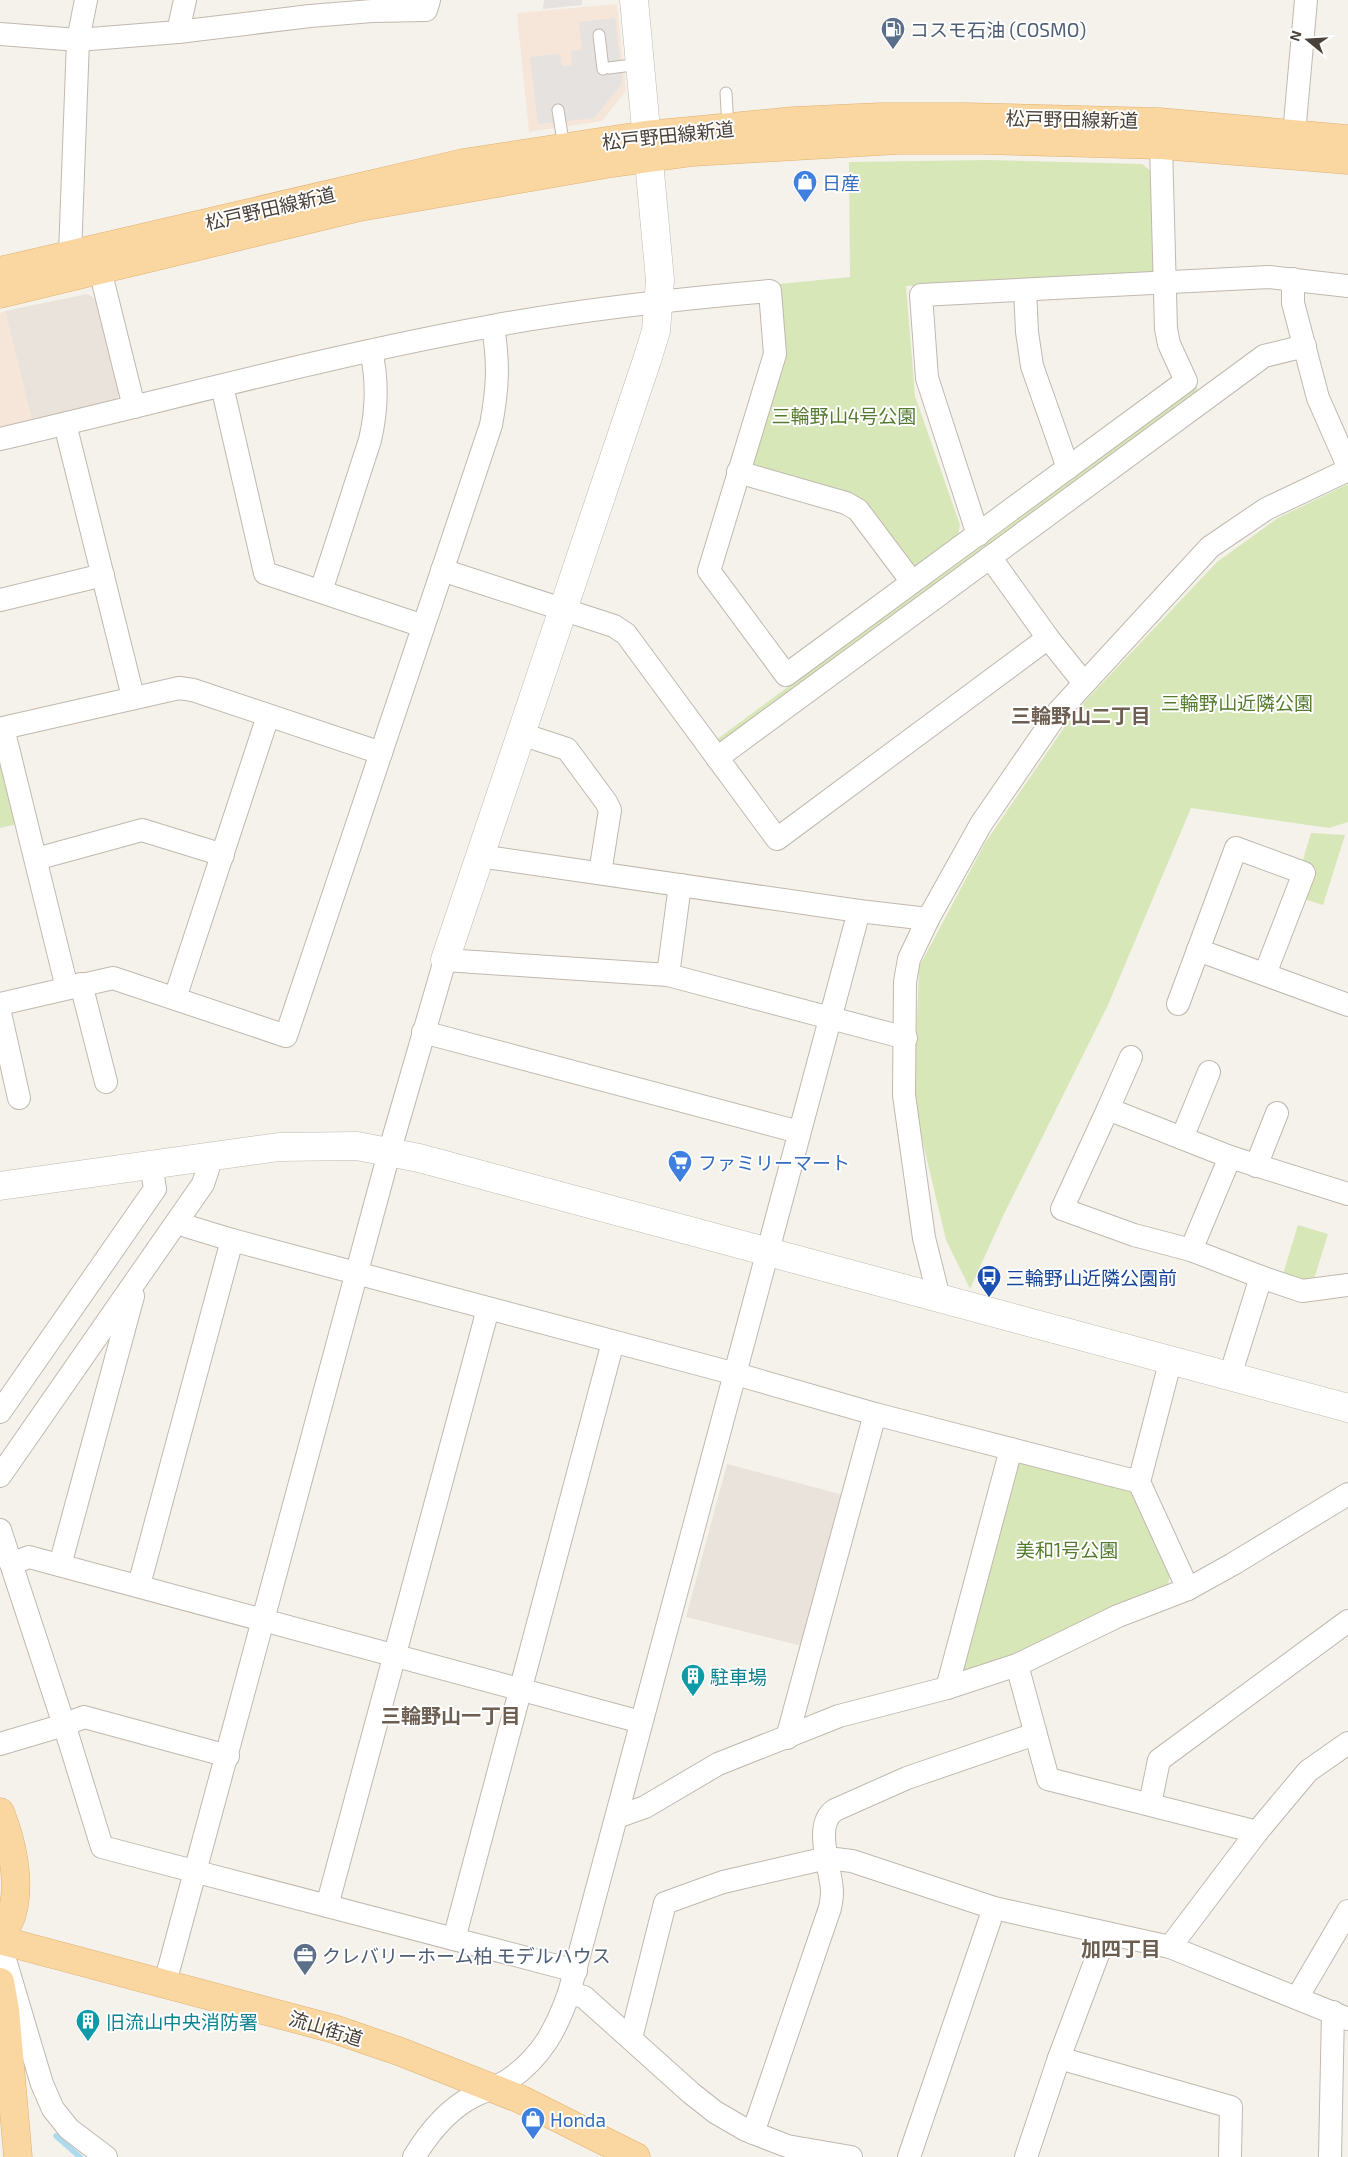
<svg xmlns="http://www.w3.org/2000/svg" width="1348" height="2157" viewBox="0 0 1348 2157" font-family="'Exo 2','Noto Sans JP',sans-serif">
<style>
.residential{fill:#e9e3db}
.commercial{fill:#f5e6d9}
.green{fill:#d7e7b8}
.parking{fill:#e5e2e0}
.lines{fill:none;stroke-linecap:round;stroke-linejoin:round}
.stream{stroke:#addbee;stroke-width:5.5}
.service-casing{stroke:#c1b8af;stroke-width:13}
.minor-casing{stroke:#c1b8af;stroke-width:24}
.tertiary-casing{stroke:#c1b8af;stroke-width:29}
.primary-casing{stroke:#dfb170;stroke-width:29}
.service{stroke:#fff;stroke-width:11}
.minor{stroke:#fff;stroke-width:22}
.tertiary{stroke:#fff;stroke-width:28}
.primary{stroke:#fad6a1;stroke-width:28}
.labels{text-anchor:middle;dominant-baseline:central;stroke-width:4;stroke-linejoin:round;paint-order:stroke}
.service-label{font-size:19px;fill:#4e5e75;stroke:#fff;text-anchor:start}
.street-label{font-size:19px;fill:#4a423a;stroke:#fff}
.shop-label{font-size:19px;fill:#366cbe;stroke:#fff;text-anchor:start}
.park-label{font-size:19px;fill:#547a2e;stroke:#fff}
.transit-label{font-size:19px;fill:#164399;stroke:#fff;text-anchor:start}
.culture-label{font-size:19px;fill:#0d838f;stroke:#fff;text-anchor:start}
.neighbourhood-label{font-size:20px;font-weight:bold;fill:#6c5e51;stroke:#fff}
</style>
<rect width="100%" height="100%" fill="#f5f2ec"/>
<!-- residential -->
<g class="residential">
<polygon points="87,294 98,300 120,392 116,401 32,421 5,311"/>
<polygon points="727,1464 847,1496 806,1647 686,1617"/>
</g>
<!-- commercial -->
<g class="commercial">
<polygon points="617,4 626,91 602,121 529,132 517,13"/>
<polygon points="5,311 32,421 0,429 0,313"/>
</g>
<!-- green -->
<g class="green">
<polygon points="988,160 1142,164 1152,172 1156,267 1151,274 906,286 915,396 960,525 958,535 919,565 911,565 862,501 755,466 752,458 784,357 779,284 850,277 849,162"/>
<polygon points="1196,386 1199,393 723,743 716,740"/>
<polygon points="1348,484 1348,822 1329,828 1191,808 1108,1005 1003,1216 970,1289 946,1240 919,1126 916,1103 916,1046 919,967 985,843 1074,713 1217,562 1278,518"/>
<polygon points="0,756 17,824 0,828"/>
<polygon points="1311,833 1345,835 1323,905 1304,899 1316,869 1302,863"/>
<polygon points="1298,1225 1328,1234 1314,1279 1303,1280 1283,1274"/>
<polygon points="1021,1462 1127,1487 1137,1495 1171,1573 1167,1587 967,1675 958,1668 1012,1465"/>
</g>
<!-- parking -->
<g class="parking">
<polygon points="544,0 582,0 582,5 543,9"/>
<polygon points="615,18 622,77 621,85 594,118 538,124 530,57 560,54 562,66 572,65 571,51 582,50 579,22"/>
</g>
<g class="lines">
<!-- stream -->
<polyline class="stream" points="56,2136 80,2157"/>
<defs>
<g id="service">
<polyline points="599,35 603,69"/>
<polyline points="609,68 640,64"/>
<polyline points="726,93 728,127"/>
<polyline points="558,110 564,147"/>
</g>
<g id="minor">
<polyline points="178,32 185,0"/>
<polyline points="0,34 78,40 178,32 310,16 372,11 426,10 429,0"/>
<polyline points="1294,134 1306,0"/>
<polyline points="70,254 78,40 86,0"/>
<polyline points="100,270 134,407"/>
<polyline points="1293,279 1293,303 1318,398 1348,466"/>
<polyline points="1025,290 1027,332 1032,366 1068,468"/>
<polyline points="222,386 265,573 423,626"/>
<polyline points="65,424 133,697"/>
<path d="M0 439C164 401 327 356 492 326 584 309 677 299 770 291L775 354 709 571 786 675 1186 381 1169 344 1166 329 1161 145"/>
<polyline points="738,472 846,503 858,510 912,582"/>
<polyline points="978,535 927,378 921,295 1269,277 1348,286"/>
<polyline points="990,557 1048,638 1084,683"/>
<polyline points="442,570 614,626 626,634 777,839 1048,638"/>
<path d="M321 591 370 440C377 410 378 381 371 351"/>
<polyline points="0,600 103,575"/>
<polyline points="521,734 567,749 606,802 610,810 600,873"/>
<polyline points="717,758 1264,356 1305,346"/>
<polyline points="479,856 859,911 928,919"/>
<polyline points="36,859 142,830 223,855"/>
<polyline points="1198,950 1348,1005"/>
<polyline points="668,975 680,885"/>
<polyline points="81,984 106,1082"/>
<polyline points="67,988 3,728 179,688 193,690 381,753"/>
<polyline points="175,998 268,716"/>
<path d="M0 1004 113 978 286 1036 491 425C498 387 499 364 493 326"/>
<polyline points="1178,1004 1236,848 1304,873 1265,974"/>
<polyline points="0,1013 19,1098"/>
<polyline points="423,1032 799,1132"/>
<polyline points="1108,1109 1131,1057"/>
<polyline points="1182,1138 1209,1072"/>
<polyline points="1230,1157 1108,1109 1062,1209 1134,1235 1191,1250 1261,1277"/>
<polyline points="1256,1166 1277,1113"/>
<polyline points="179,1220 186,1226 232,1240 736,1374 875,1414 1139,1482"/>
<polyline points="1191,1250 1230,1157 1348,1194"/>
<polyline points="939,1298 924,1238 904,1095 905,982 909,959 928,919 981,824 1058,712 1210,547 1266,509 1348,470"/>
<polyline points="1171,1359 1139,1482 1188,1589"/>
<polyline points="1230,1376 1261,1277 1302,1291 1348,1285"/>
<polyline points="0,1412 155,1189 151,1164"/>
<polyline points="0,1476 203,1184 208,1169 207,1156"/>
<polyline points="0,1530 69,1740 102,1847 576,1971"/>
<polyline points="11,1564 29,1557 641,1722"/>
<polyline points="60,1565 133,1296"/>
<polyline points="139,1585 232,1240"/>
<polyline points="1017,1665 1048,1779 1257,1832"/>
<polyline points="947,1688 1011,1449"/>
<polyline points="787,1738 875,1414"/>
<polyline points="0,1744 64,1725 84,1717 228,1756"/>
<polyline points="1150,1804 1159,1760 1348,1621"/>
<polyline points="617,1817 645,1807 718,1764 839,1716 947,1688 1017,1665 1118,1616 1188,1589 1233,1564 1348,1494"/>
<polyline points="327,1906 488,1309"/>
<polyline points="454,1939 613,1342"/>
<polyline points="0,1943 42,2084 53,2109 69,2129 106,2157"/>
<polyline points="1170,1947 1257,1832 1308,1771 1348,1743"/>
<polyline points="165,1983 389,1153 445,960 668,975 906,1038"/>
<polyline points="569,1993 584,1997 691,2093 715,2112 746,2130 787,2146 851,2157"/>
<polyline points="1297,1998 1348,1911"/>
<polyline points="631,2038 665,1903 723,1882 827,1858 852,1861 994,1908 1170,1947 1348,2019"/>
<polyline points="1059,2058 1231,2107 1230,2157"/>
<path d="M753 2133 830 1908C831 1903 832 1897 832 1892 832 1870 812 1825 835 1810L907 1778 1035 1734"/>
<path d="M414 2157C428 2134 447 2110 472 2097 483 2091 499 2087 510 2079 542 2056 556 2030 569 1993L859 911"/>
<polyline points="909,2157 994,1908"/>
<polyline points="1026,2157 1059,2058 1106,1933"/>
<polyline points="1330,2157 1333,2012"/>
</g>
<g id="tertiary">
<polyline points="445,960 647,360 656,331 660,280 634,0"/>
<polyline points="0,1186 279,1147 357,1146 419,1158 1348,1408"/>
</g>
<g id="primary">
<polyline points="0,271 463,163 646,135 690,131 794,121 880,117 967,117 1159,122 1348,139"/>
<polyline points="0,294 360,207 606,164 693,152 898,140 984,140 1161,145 1348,160"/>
<path d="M0 1812C12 1842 21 1881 12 1914 10 1922 4 1930 0 1938"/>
<polyline points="0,1940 334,2029 401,2052 520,2099 636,2157"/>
<polyline points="0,1982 5,2010 18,2157"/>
</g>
</defs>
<!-- service casing -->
<use href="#service" class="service-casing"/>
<!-- minor casing -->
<use href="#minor" class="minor-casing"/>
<!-- tertiary casing -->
<use href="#tertiary" class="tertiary-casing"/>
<!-- primary casing -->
<use href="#primary" class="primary-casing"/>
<!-- service -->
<use href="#service" class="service"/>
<!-- minor -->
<use href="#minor" class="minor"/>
<!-- tertiary -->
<use href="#tertiary" class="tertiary"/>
<!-- primary -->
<use href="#primary" class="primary"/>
</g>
<!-- icons -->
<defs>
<symbol id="fuel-pin" viewBox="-11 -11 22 30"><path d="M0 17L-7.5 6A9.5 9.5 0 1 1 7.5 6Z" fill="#5c6f8a" stroke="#fff"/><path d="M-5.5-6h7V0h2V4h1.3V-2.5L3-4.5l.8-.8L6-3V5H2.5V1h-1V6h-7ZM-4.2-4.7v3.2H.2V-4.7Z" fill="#fff"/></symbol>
<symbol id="shop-pin" viewBox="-11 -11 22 30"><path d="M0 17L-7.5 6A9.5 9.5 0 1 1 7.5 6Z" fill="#3f7fe0" stroke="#fff"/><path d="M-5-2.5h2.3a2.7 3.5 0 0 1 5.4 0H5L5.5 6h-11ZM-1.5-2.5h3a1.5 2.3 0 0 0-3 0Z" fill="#fff"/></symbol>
<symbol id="supermarket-pin" viewBox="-11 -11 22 30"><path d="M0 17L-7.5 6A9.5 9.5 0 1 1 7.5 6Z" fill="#3f7fe0" stroke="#fff"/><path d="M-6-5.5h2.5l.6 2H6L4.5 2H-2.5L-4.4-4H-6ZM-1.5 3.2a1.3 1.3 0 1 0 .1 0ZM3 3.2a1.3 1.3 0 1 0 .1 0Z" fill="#fff"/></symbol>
<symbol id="bus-pin" viewBox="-11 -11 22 30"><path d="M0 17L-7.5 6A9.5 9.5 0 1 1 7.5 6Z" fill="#1a4fb4" stroke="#fff"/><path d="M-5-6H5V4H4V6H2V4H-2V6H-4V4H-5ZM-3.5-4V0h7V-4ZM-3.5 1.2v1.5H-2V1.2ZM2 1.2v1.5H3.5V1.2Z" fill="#fff"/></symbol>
<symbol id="building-pin" viewBox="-11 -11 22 30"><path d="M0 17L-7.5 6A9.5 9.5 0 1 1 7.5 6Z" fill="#0f9aa8" stroke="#fff"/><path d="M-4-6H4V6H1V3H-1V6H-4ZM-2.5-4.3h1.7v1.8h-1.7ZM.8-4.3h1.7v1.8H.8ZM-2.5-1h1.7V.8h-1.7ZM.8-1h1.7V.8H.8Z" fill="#fff"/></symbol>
<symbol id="office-pin" viewBox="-11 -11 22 30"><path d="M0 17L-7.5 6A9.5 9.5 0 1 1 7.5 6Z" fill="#5c6f8a" stroke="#fff"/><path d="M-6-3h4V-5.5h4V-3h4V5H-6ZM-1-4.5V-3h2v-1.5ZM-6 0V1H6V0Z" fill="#fff"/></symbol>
</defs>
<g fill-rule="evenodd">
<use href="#fuel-pin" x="879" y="15" width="28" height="38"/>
<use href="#shop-pin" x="791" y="168" width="28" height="38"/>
<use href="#supermarket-pin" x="666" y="1148" width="28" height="38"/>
<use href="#bus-pin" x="975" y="1263" width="28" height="38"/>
<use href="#building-pin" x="679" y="1662" width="28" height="38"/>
<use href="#office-pin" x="291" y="1941" width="28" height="38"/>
<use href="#building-pin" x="74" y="2007" width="28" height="38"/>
<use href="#shop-pin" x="519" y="2105" width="28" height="38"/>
</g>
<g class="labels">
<!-- service labels -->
<g class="service-label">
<text x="910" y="29">コスモ石油 (COSMO)</text>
<text x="322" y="1955">クレバリーホーム柏 モデルハウス</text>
</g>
<!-- street labels -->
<g class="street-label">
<text transform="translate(1072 119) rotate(1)">松戸野田線新道</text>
<text transform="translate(668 135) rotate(-6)">松戸野田線新道</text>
<text transform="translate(270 208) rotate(-13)">松戸野田線新道</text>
<text transform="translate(326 2028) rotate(17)">流山街道</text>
</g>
<!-- shop labels -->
<g class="shop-label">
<text x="822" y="182">日産</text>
<text x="698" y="1162">ファミリーマート</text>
<text x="550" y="2119">Honda</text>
</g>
<!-- park labels -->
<g class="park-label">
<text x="844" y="415">三輪野山4号公園</text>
<text x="1237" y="702">三輪野山近隣公園</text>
<text x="1067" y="1549">美和1号公園</text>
</g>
<!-- transit labels -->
<g class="transit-label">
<text x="1006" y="1277">三輪野山近隣公園前</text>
</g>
<!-- culture labels -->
<g class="culture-label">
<text x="710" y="1676">駐車場</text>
<text x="106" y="2021">旧流山中央消防署</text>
</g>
<!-- neighbourhood labels -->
<g class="neighbourhood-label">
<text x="1081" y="715">三輪野山二丁目</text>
<text x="451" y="1715">三輪野山一丁目</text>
<text x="1121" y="1948">加四丁目</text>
</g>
</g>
<!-- north arrow -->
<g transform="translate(1308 40) rotate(288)" stroke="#ffffff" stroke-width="4" paint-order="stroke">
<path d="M0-4L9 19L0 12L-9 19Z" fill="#4a423a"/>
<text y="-8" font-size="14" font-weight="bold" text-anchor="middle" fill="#4a423a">N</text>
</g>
</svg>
